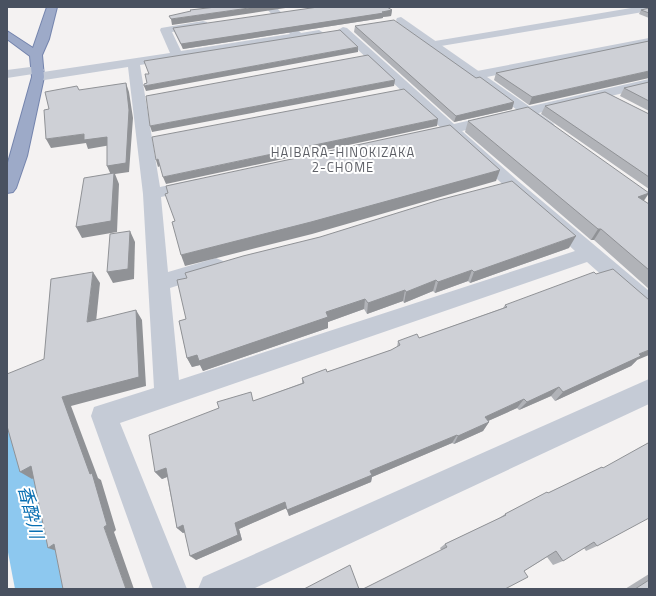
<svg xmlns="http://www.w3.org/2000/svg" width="656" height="596" viewBox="0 0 656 596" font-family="'Titillium Web','Noto Sans JP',sans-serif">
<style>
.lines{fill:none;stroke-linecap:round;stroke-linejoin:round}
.river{fill:#8dc8ef;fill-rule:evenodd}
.trunk-casing{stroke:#7484ad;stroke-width:2}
.minor{fill:#c5cbd6;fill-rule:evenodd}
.tertiary{fill:#c5cbd6;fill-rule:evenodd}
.trunk{fill:#9daac8;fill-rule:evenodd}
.wall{fill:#b1b3b8}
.shaded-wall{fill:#909296}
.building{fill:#ced0d6;stroke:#909296}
.labels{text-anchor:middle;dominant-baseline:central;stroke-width:4;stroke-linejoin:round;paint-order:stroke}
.far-neighbourhood-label{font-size:13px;letter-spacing:1px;fill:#5e6067;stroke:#fff}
.near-water-label{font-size:18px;font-style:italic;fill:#096fb2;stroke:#fff}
</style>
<rect width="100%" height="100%" fill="#f4f2f2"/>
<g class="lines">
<!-- river -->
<polygon class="river" points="7,386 28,396 36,414 85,589 15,589 7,547"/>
<defs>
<polygon id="trunk" points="47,7 57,7 49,39 42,55 44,77 27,156 16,188 13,192 7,193 7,166 32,77 30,56 7,39 7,31 33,48"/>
</defs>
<!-- trunk casing -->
<use href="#trunk" class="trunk-casing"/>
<!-- minor -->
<g class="minor">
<polygon points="265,7 276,7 301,33 319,30 324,33 319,36 140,65 160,187 197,179 203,180 206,184 203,188 161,197 168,272 216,258 223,261 226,266 223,271 170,288 179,380 575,251 448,134 424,140 419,138 416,135 419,132 440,127 339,32 338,30 343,27 347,28 454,124 649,79 649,87 462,131 517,180 649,291 649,313 641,310 587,262 120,423 187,589 153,589 91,416 94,407 154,388 143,194 128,67 38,81 33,80 32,77 33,74 7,78 7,70 38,66 42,67 44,70 43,72 170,53 160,30 161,28 203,21 207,22 208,24 207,26 172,32 181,51 290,34"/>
<polygon points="637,7 649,7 649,11 435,47 429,44 435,41"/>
<polygon points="649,38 649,44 477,79 471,75 477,71"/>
<polygon points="649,379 649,404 253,589 198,589 203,577"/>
</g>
<!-- tertiary -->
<polygon class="tertiary" points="401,17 553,123 555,126 553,129 543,129 397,22 396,20 397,18"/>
<!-- trunk -->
<use href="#trunk" class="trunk"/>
</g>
<!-- wall -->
<g class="wall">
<polygon points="621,7 635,7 623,8"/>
<polygon points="649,8 649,18 639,14 641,10"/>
<polygon points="392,10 391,16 383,17 383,18 183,49 175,33 173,28"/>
<polygon points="355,26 514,102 512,109 454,122 354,32"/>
<polygon points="649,41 529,105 494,80 496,73"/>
<polygon points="649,82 649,111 620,96 624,88"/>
<polygon points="545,106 649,114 649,189 541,114"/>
<polygon points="468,121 649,193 644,201 649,204 649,289 594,240 591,240 465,132"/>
<polygon points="569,248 470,283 468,281 435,293 433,291 404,303 403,301 367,314 364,309 328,322 328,328 203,371 200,365 192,367 187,358 179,321"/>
<polygon points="505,305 637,360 631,366 555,401 551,396 519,410 517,408 488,421 489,422 483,431 454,444 452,443 372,477 371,482 289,516 286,508 239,529 242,540 196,560 185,532 183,533 177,528 167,477 162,479 155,472 254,401 302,383 302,378 327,372 391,350 397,347 398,341 419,338 503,308"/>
<polygon points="602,467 597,546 586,551 584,548 563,561 553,565 547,557 524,571 441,550 440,548 445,544 498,519 505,514"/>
<polygon points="649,574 649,589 625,589"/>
</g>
<!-- shaded-wall -->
<g class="shaded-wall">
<polygon points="256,7 292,7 172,25 171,19"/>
<polygon points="392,10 391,16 383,17 383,18 183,49 181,44"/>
<polygon points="358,47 358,52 146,91 144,86"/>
<polygon points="649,71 649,78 529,105 532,97"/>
<polygon points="395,80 394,86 152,132 150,126"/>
<polygon points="126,83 129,92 133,118 129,172 115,174 119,184 117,232 82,238 76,227 111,175 107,166"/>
<polygon points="514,102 512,109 454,122 456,116"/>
<polygon points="438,119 437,126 166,184 163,177"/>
<polygon points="84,134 107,137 111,145 88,149 86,143 51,148 46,139"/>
<polygon points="158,159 160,166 158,167 156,160"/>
<polygon points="500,170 496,181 312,234 185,266 181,255"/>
<polygon points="649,193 641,204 638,197"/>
<polygon points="598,229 601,229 594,240 591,240"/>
<polygon points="130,231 135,242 134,279 113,283 107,272"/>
<polygon points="576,236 569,248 470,283 474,272"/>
<polygon points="472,270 468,281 435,293 438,282"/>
<polygon points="93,272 100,283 95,332 87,322"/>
<polygon points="436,280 433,291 404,303 406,292"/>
<polygon points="405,290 403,301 367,314 368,303"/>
<polygon points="365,299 364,309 328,322 328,328 203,371 200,365 192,367 187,358 326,312"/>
<polygon points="136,310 142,320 146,386 71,406 98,478 101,480 116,530 114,532 134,589 126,589 104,527 62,397"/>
<polygon points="649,350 649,355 637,360 631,366 555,401 563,392 639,354"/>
<polygon points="559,387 551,396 519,410 527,402"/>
<polygon points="524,399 517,408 479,425 485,417"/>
<polygon points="489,422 483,431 454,444 458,436"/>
<polygon points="457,435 452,443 372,477 371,482 289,516 287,510 370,471"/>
<polygon points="31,466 43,473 32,479 20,472"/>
<polygon points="166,468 172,475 162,479 155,472"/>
<polygon points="285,502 287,508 239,529 242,540 196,560 190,556 235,523"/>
<polygon points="183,525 190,530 183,533 177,528"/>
<polygon points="54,544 60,552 48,548"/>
</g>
<!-- building -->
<g class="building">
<polygon points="216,7 256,7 171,19 169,16 191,11 190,10"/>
<polygon points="318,7 387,7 392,10 382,12 384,13 181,44 173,28"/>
<polygon points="649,8 649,13 641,10"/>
<polygon points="394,20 476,78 480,77 514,102 456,116 355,26"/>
<polygon points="340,30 358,47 144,86 144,84 147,83 145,74 149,74 144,61"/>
<polygon points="649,41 649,71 532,97 496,73"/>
<polygon points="368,55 395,80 150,126 146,96"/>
<polygon points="649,82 649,101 624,88"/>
<polygon points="126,83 129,110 126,163 107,166 107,137 84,140 84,134 46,139 44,110 49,109 45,92 77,86 79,90"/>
<polygon points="404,89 438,119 163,177 158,159 156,160 152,137"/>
<polygon points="605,92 649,114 649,177 545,106"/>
<polygon points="528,107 649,193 638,197 649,204 649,270 601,229 598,229 468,121"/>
<polygon points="450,125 500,170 311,222 181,255 172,222 175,221 165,194 168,193 166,186"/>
<polygon points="114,173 111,221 76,227 84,178"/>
<polygon points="512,181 576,236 474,272 472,270 438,282 436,280 406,292 405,290 368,303 365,299 326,312 328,317 199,361 197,355 187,358 179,321 186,319 177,280 187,278 185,273 243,256 320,237 439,200"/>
<polygon points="130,231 128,269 107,272 110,234"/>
<polygon points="613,269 649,300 649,350 639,354 641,356 563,392 559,387 527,402 524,399 485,417 489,422 458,436 457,435 370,471 372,475 287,510 285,502 235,523 238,535 190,556 183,525 177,528 166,468 155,472 149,435 219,408 217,402 251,392 253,401 304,383 302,378 326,369 327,372 391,350 400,345 398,341 417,334 419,338 507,307 505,305 594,272 596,274"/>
<polygon points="93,272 87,322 136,310 139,377 62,397 90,474 92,473 107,525 104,527 126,589 63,589 54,544 48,548 31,466 20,472 7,426 7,374 44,359 51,279"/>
<polygon points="648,443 649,444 649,518 597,546 594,542 563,561 556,551 524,571 528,577 505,589 363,589 447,547 445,544 506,515 505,514 547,492 548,493 602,467 603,468"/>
<polygon points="350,565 359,589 304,589"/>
<polygon points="649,580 649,589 635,589"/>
</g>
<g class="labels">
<!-- far-neighbourhood labels -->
<g class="far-neighbourhood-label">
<text x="343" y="152">HAIBARA-HINOKIZAKA<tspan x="343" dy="15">2-CHOME</tspan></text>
</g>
<!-- near-water labels -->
<g class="near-water-label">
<text transform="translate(31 512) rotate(76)">香酔川</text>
</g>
</g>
<!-- border -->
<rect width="656" height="596" fill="none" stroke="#495160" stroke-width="16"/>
</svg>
